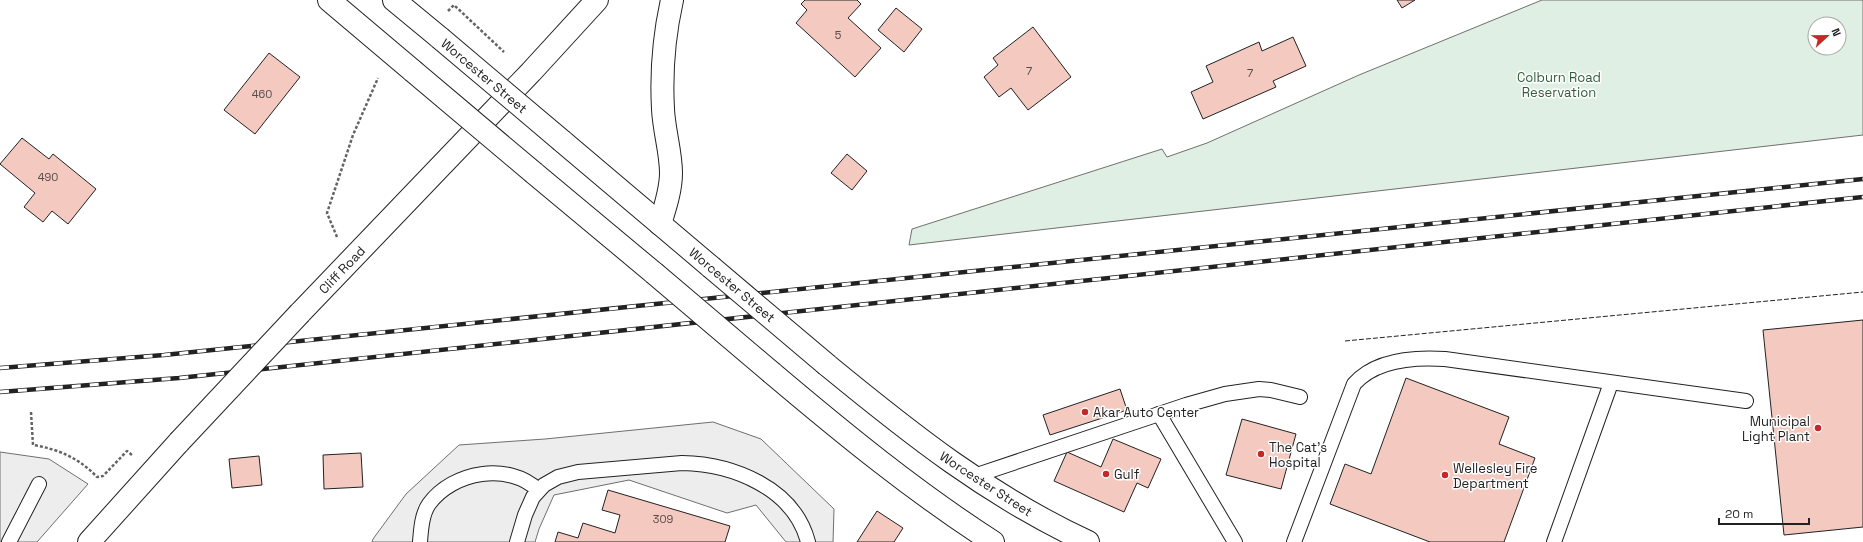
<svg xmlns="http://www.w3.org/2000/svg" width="1863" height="542" viewBox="0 0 1863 542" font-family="'Space Grotesk',sans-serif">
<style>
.green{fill:#e0efe3;stroke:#6f6f6f;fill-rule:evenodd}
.parking{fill:#ededed;stroke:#6f6f6f}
.building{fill:#f3c9c0;stroke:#222}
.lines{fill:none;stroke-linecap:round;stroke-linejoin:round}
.lane-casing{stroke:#222;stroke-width:16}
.secondary-casing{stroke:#222;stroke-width:24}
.highway-casing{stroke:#222;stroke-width:24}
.path{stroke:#646464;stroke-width:2.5;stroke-dasharray:3 2;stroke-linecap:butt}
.lane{stroke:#fff;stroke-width:14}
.secondary{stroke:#fff;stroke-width:22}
.highway{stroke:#fff;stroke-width:22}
.rail-casing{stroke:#222;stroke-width:4.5}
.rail{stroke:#fff;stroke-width:3;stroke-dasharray:9;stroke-linecap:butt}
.secondary-bridge-casing{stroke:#222;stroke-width:24;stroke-linecap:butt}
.highway-bridge-casing{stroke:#222;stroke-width:24;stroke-linecap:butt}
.secondary-bridge{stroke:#fff;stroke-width:22}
.highway-bridge{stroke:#fff;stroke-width:22}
.fence{stroke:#222;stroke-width:1;stroke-dasharray:5 2;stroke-linecap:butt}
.poi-dot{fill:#c62828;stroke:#fff;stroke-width:1.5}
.labels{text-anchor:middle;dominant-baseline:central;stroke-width:3;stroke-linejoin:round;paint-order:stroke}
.number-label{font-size:11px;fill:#564c4a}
.street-label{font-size:13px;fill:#222;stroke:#fff}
.park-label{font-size:13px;fill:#2f5e38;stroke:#fff}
.poi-label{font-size:13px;fill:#222;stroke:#fff;text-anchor:start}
</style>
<rect width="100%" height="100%" fill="#fff"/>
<!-- green -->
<path class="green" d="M1542 0H1863V135L909 245 912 229 1162 149 1167 157 1207 143 1359 75ZM1815 24H1839V48H1815Z"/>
<!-- parking -->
<g class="parking">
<polygon points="713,422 761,439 834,509 833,542 786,542 756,505 727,513 629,480 554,495 539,529 535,542 372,542 373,539 406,494 459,445 545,439"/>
<polygon points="0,452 49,459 88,484 37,542 0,542"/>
</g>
<!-- building -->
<g class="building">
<polygon points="805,0 857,0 861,4 848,18 881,48 855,77 796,23 807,10 801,4"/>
<polygon points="1397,0 1415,0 1402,8"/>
<polygon points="896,8 922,29 904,52 878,30"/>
<polygon points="1033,27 1071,77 1028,110 1011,88 999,97 984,77 998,65 993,58"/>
<polygon points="1293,37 1306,66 1273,81 1276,87 1203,119 1191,92 1213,82 1206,66 1259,42 1262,51"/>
<polygon points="269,53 300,77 255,134 224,110"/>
<polygon points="22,138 49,159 53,154 96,189 68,224 52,211 43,222 24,207 35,193 0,164"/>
<polygon points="847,154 867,171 852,190 831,173"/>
<polygon points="1863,320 1863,527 1784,535 1763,330"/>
<polygon points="1406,378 1509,417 1499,444 1535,458 1504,542 1430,542 1330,504 1345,464 1371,474"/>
<polygon points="1120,389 1127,410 1050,435 1043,415"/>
<polygon points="1242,419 1296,434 1281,489 1226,475"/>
<polygon points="1113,439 1161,459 1148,488 1137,483 1124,512 1054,481 1067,452 1101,467"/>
<polygon points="361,453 363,487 324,489 323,455"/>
<polygon points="259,456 262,485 232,488 229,459"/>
<polygon points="608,490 730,526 725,542 555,542 558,532 578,538 583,523 615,533 620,515 602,510"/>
<polygon points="877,511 903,528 894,542 857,542"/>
</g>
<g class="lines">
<defs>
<g id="lane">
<polyline points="1159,414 1235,542"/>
<polyline points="971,477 1186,405 1225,394 1259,389 1271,390 1300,397"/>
<polyline points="9,542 39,484"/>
<path d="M420 542C421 529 422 514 429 504 453 471 509 462 538 490"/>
<path d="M517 542 525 515 533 497 544 485 558 477 578 472 682 463C733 464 794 488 808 542"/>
<path d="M1294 542 1354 384C1376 359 1414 357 1445 359L1746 401"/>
<polyline points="1554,542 1611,383"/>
</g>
<g id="secondary">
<polyline points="300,313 531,72 597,0"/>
<polyline points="89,542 179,442"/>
</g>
<g id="highway">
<polyline points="329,0 413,71"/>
<polyline points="394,0 440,38"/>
<polyline points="562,141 711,267"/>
<polyline points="534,173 654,273"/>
<path d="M660 224C665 208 671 190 671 173 671 152 664 131 663 109 661 73 664 36 672 0"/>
<path d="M827 365C911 434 989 496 1088 542"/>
<path d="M772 373C843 433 915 492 993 542"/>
</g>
</defs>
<!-- lane casing -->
<use href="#lane" class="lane-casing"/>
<!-- secondary casing -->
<use href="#secondary" class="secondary-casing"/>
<!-- highway casing -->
<use href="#highway" class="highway-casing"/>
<!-- path -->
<g class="path">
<polyline points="448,11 454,5 504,52"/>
<polyline points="337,237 327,213 353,135 378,78"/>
<path d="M31 412 33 445C58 449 79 458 97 477L103 476 127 451 132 455"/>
</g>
<!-- lane -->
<use href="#lane" class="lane"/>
<!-- secondary -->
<use href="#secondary" class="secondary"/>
<!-- highway -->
<use href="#highway" class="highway"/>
<defs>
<g id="rail">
<polyline points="0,368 164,355 1863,179"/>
<polyline points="0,392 179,378 1863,197"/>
</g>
</defs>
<!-- rail casing -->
<use href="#rail" class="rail-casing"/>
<!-- rail -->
<use href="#rail" class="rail"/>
<defs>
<polyline id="secondary-bridge" points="179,442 300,313"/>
<g id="highway-bridge">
<polyline points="440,38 562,141"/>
<polyline points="413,71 534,173"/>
<polyline points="711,267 827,365"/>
<polyline points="654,273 772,373"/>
</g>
</defs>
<!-- secondary-bridge casing -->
<use href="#secondary-bridge" class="secondary-bridge-casing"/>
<!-- highway-bridge casing -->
<use href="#highway-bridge" class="highway-bridge-casing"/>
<!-- secondary-bridge -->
<use href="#secondary-bridge" class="secondary-bridge"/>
<!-- highway-bridge -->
<use href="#highway-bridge" class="highway-bridge"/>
<!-- fence -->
<polyline class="fence" points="1345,341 1863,292"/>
</g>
<!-- markers -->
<g class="poi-dot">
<circle cx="1085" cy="412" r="4"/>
<circle cx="1818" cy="428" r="4"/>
<circle cx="1261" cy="454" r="4"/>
<circle cx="1106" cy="474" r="4"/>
<circle cx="1445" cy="475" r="4"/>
</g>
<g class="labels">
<!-- number labels -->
<g class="number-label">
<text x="838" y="35">5</text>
<text x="1029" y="71">7</text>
<text x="1250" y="73">7</text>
<text x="262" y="94">460</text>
<text x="48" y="177">490</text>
<text x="663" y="519">309</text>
</g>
<!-- street labels -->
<g class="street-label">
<text transform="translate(484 76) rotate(40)">Worcester Street</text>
<text transform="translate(342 270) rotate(-46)">Cliff Road</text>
<text transform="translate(732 285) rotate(40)">Worcester Street</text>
<text transform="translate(986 484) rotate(33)">Worcester Street</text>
</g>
<!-- park labels -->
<g class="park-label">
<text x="1559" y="77">Colburn Road<tspan x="1559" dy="15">Reservation</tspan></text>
</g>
<!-- poi labels -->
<g class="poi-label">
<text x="1093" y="412">Akar Auto Center</text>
<text x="1810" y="421" text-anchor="end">Municipal<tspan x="1810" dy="15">Light Plant</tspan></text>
<text x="1269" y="447">The Cat's<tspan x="1269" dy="15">Hospital</tspan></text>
<text x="1453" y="468">Wellesley Fire<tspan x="1453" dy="15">Department</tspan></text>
<text x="1114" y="474">Gulf</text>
</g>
</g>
<!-- north arrow -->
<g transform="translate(1827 36) rotate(68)"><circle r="19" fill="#ffffff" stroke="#a7a7a7"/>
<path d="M0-3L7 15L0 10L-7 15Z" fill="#c62828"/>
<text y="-6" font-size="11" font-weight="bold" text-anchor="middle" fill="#222222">N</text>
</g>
<!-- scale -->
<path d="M1719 518v6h90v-6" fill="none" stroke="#222222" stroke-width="2"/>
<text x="1725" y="518" font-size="12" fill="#222222" stroke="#ffffff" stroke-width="3" paint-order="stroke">20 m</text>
</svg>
